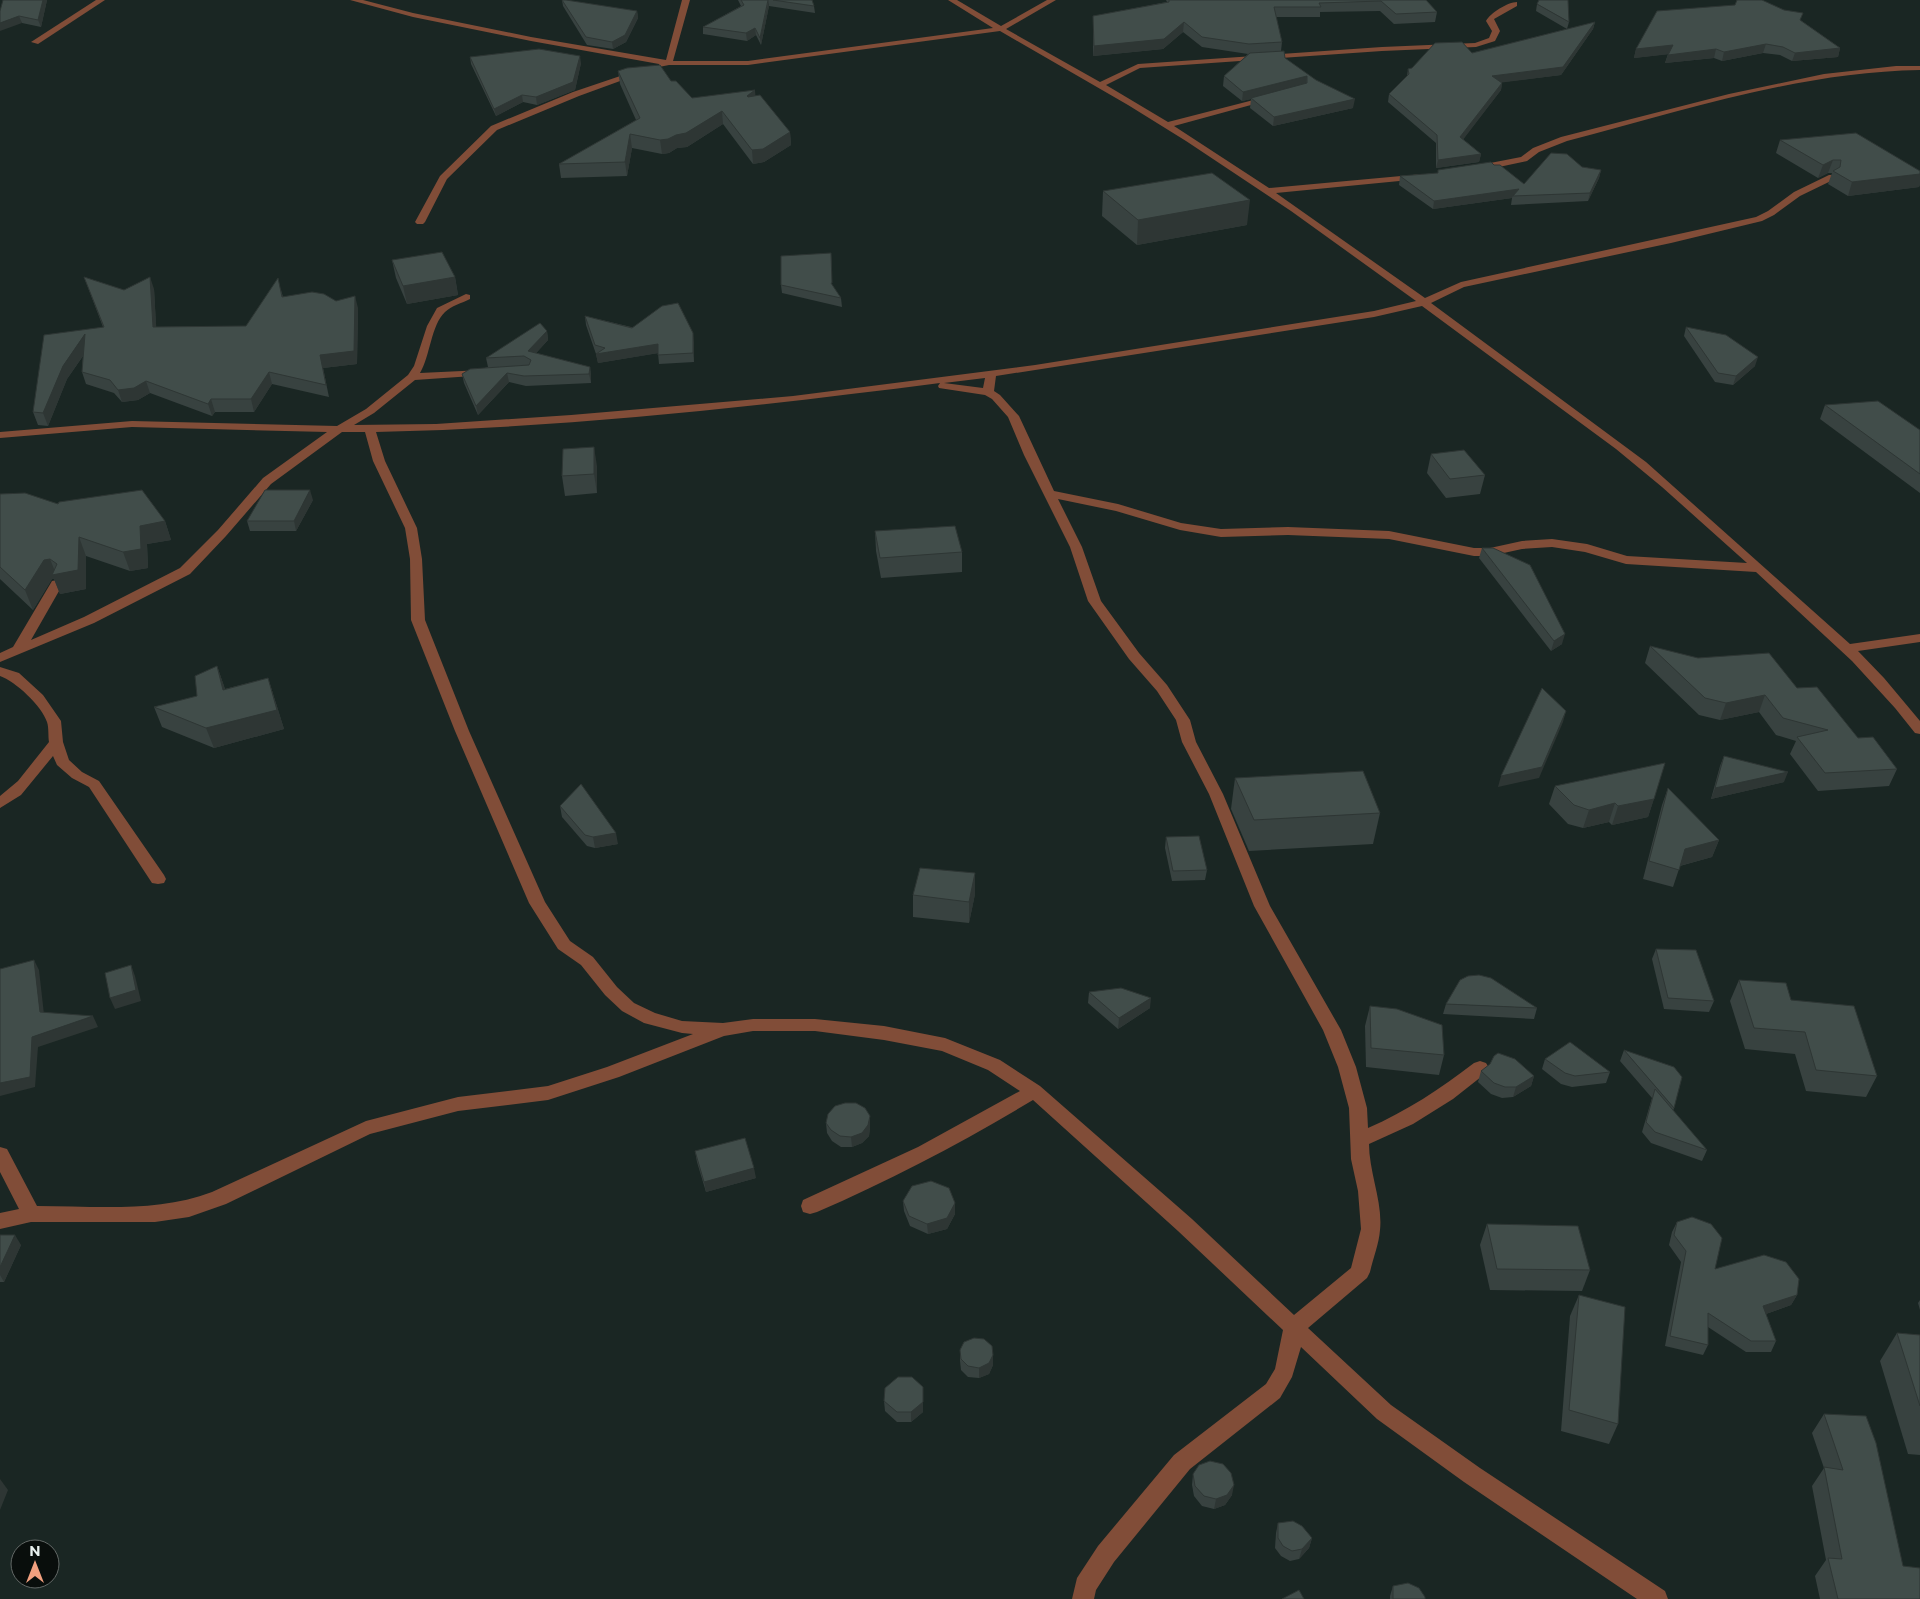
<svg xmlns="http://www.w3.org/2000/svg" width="1920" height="1599" viewBox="0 0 1920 1599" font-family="Montserrat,sans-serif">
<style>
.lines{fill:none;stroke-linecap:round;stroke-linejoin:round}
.minor{fill:#814d38;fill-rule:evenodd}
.wall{fill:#384240}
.shaded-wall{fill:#2e3634}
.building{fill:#414d4a;stroke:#2e3634}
</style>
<rect width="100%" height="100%" fill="#1a2623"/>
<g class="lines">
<!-- minor -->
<g class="minor">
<polygon points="96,0 105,0 38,44 31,42"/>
<path d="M350 0H363L413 13 531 37 666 60 682 0H690L673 61H748L993 28 948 0H957L1001 26 1047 0H1056L1006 29 1100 82 1138 64 1382 47 1475 43 1489 38 1492 31 1486 21C1490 13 1508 2 1517 2V6L1494 19 1500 31 1495 41 1476 47 1382 51 1140 68 1106 85 1168 122 1273 95V99L1174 126 1269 188 1423 174V178L1420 179 1276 193 1425 298 1461 282 1756 217 1768 211 1794 192 1829 175H1835V179L1800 196 1774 215 1762 221 1671 243 1464 287 1431 303 1646 462 1850 644 1920 634V642L1858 651 1884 678 1920 721V734L1915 733 1895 708 1852 661 1756 572 1626 564 1585 552 1552 547 1522 549 1490 556H1474L1389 539 1288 535 1221 537 1180 530 1116 511 1058 499 1082 547 1101 601 1139 653 1167 685 1190 720 1196 742 1223 794 1270 906 1341 1030 1356 1067 1367 1108 1368 1128C1407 1111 1440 1089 1474 1063L1480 1061 1486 1063 1489 1068 1486 1073 1453 1099 1413 1124 1369 1144C1369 1172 1383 1203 1380 1230 1379 1244 1373 1258 1370 1272L1367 1278 1308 1328 1391 1405 1480 1468 1665 1591 1668 1599H1637L1464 1482 1377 1419 1301 1347 1292 1377 1280 1398 1190 1469 1114 1562 1096 1590 1094 1599H1072L1077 1578 1098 1546 1174 1455 1266 1384 1275 1369 1283 1330 1178 1231 1033 1100C963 1142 891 1180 817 1212L810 1214 803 1212 801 1206 803 1200 918 1147 1020 1091 988 1070 942 1051 884 1040 815 1031H753L724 1036 619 1077 548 1100 458 1111 370 1134 226 1204 189 1217 155 1222H31L0 1229V1213L19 1209 0 1172V1147L7 1149 37 1206C95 1206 157 1213 212 1192L366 1121 458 1097 548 1086 607 1067 693 1034 682 1033 644 1023 622 1011 605 995 581 965 558 949 529 903 455 731 411 620 410 559 405 528 373 461 365 432H342L271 484 226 536 190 574 94 623 0 662V653L13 647 52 581 57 580 63 584 31 640 84 617 180 568 218 530 263 478 327 432 132 427 0 438V432L132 421 337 426 366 409 408 375 414 366 427 326 437 308 466 294 470 295V299C462 303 451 306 445 312 431 325 430 357 420 373L483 370 487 371 488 373 487 375 415 380 374 413 354 425 436 424 571 415 793 396 1035 365 1374 311 1416 301 1291 211 1186 141 1128 105 1000 31 748 65H669L659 67V64L531 41 413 17ZM1422 306 1616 449 1662 487 1747 563 1627 556 1587 544 1552 539 1522 541 1490 548H1474L1389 531 1288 527 1221 529 1181 523 1118 504 1054 491 1019 416 1000 395 994 391 996 376 1374 317ZM985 378 983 388 944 383ZM940 383 938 386 939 388 985 395 992 399 1008 417 1024 455 1070 547 1088 601 1129 659 1157 691 1176 720 1182 742 1209 794 1254 906 1323 1030 1338 1067 1349 1108 1351 1159 1358 1191 1361 1229 1351 1268 1294 1315 1192 1219 1040 1086 1000 1060 945 1038 884 1026 815 1019H753L723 1023 682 1021 655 1013 634 1003 617 987 593 957 570 941 545 902 469 731 425 620 422 559 417 528 385 461 376 432C565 428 753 407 940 383Z"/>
<path d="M1896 66H1920V70C1799 72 1683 111 1567 141L1539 152 1527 161 1480 171 1476 168 1480 165 1521 157 1533 148 1561 137 1729 94 1824 74Z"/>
<polygon points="635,71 642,73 579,96 497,130 447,179 425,222 423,224 417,224 415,222 440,176 491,126 573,92"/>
<path d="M0 667 19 673 43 695 61 721 63 742 69 760 82 772 99 781 164 875 166 879 164 883 158 884 152 883 89 787 72 778 57 765 53 756 21 795 0 808V796L18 781 49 742C48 736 49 728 47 722 42 706 15 681 0 676Z"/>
</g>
</g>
<!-- wall -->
<g class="wall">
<polygon points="3,0 47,0 41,27 22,23"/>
<polygon points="562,0 637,11 638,18 626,42 613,49 587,45 563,6"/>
<polygon points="738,0 812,0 814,6 815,13 769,6 761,45 756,35 747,41 703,34 703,27 741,6"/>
<polygon points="1166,0 1426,0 1437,12 1435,22 1394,24 1380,11 1320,12 1320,17 1276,17 1282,42 1281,51 1285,58 1353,108 1273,126 1250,108 1251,99 1242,101 1223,86 1224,76 1248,54 1202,47 1183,32 1163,49 1093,56 1093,16 1167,2"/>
<polygon points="1537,4 1569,22 1567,29 1595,22 1593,29 1561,75 1502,82 1501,90 1463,139 1481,154 1479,162 1436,168 1436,143 1388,102 1389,94 1407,76 1408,69 1567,29 1536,11"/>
<polygon points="1800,20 1840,48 1838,57 1792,61 1780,55 1763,53 1722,61 1714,58 1665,63 1668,54 1634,58 1636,49"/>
<polygon points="470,57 581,63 575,90 537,105 523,102 496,116 471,64"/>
<polygon points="618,71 671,81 692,98 755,96 790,132 791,145 764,162 753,164 723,124 687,147 677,148 669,153 662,154 632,148 627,176 561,178 559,164 636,120 620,84"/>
<polygon points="1780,140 1920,171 1920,184 1919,187 1848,196 1828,184 1832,173 1828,173 1818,178 1776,153"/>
<polygon points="1494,165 1524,184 1582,167 1601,170 1599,178 1588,201 1511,205 1512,198 1433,209 1399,185 1400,176 1438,173 1438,170"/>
<polygon points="1103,191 1247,225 1137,245 1102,216"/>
<polygon points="831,253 832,286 841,298 842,307 782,293 781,285"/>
<polygon points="392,260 455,277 458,295 407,304 396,278"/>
<polygon points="84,277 124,290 154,289 156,327 246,326 281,290 283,297 336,301 358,308 357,364 323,368 329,397 272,384 254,412 215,412 212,416 150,393 138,400 122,402 114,393 86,384 82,372 83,356 67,379 48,426 38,425 33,412 103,327"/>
<polygon points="585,316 694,342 694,362 659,364 658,353 598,363 596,354 586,325"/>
<polygon points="1686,327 1755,366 1733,385 1715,382 1684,336"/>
<polygon points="547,331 548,340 536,353 590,367 591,376 591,383 526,386 509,382 478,415 464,383 462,374 488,367 486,358"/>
<polygon points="1825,405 1920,430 1920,493 1820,419"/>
<polygon points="1431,454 1485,475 1480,494 1446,498 1427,473"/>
<polygon points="597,466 597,493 565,496 562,476"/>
<polygon points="0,494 165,521 171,540 147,544 148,568 130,571 86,556 86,589 60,594 54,579 52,579 33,610 0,579"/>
<polygon points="313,500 296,531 250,531 247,521"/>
<polygon points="875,531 962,552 962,572 881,578 876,551"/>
<polygon points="1482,548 1562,644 1551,651 1479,558"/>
<polygon points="1650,646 1797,688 1897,769 1889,786 1818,791 1790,754 1796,741 1776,735 1759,712 1720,720 1699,715 1645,663"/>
<polygon points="217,666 225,689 268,678 284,729 214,748 162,727 154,707 197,696"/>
<polygon points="1724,756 1784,782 1711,799 1720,766"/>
<polygon points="1665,763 1648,817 1612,825 1609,822 1583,828 1568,824 1549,804 1555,786"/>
<polygon points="1235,778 1380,813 1373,844 1249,851 1231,809"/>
<polygon points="1668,788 1719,840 1712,857 1680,866 1673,887 1643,879 1662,805"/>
<polygon points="560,806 618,844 595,848 587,846 562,817"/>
<polygon points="1166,837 1207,870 1205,880 1172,881 1165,848"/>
<polygon points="975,873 975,894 969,923 913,917 913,895"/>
<polygon points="1656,949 1714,1001 1709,1012 1664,1009 1652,959"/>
<polygon points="1739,980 1791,1000 1877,1076 1866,1097 1806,1091 1795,1054 1745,1049 1730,1001"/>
<polygon points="1089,992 1150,1008 1118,1029 1088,1003"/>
<polygon points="1446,1004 1537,1008 1534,1019 1443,1014"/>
<polygon points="1370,1006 1444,1055 1439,1075 1366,1067 1365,1026"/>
<polygon points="1624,1050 1674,1108 1673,1111 1707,1150 1702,1161 1651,1143 1642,1132 1652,1098 1620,1061"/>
<polygon points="1545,1059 1610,1072 1606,1083 1572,1087 1561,1084 1542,1069"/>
<polygon points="1481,1071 1534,1076 1531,1086 1513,1097 1502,1098 1491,1094 1478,1082"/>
<polygon points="870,1116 870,1127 869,1136 862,1143 852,1147 841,1147 832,1141 827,1133 826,1123"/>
<polygon points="695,1151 756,1178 706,1192 697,1162"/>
<polygon points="903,1201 955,1203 955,1214 947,1229 928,1234 910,1226 904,1211"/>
<polygon points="1677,1222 1715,1269 1797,1295 1791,1305 1766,1314 1776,1341 1771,1352 1746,1352 1708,1327 1708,1345 1703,1355 1665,1346 1681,1262 1669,1245 1672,1232"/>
<polygon points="1487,1224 1590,1270 1582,1291 1490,1290 1480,1245"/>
<polygon points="0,1235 21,1245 4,1282 0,1282"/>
<polygon points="1579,1295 1618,1424 1609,1444 1561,1431 1570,1316"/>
<polygon points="1920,1300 1920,1310 1918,1303"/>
<polygon points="1897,1333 1920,1335 1920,1455 1908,1454 1880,1361"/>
<polygon points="960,1350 993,1355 993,1365 989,1374 979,1378 968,1377 961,1370 960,1361"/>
<polygon points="923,1387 923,1412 911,1422 897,1422 885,1411 884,1401"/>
<polygon points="1824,1414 1903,1566 1920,1599 1820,1599 1815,1576 1826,1560 1812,1486 1824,1468 1812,1433"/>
<polygon points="1193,1474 1232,1495 1225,1505 1214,1509 1202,1506 1194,1496 1192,1485"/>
<polygon points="1278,1523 1312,1538 1309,1548 1299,1559 1290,1561 1281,1556 1275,1548 1276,1533"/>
<polygon points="1393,1586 1425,1599 1390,1599 1390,1596"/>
</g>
<!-- shaded-wall -->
<g class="shaded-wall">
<polygon points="43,0 47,0 41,27 38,20"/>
<polygon points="769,0 769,6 761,45 760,38"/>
<polygon points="637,11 638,18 626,42 613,49 612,42"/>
<polygon points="19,16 22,23 0,31 0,23"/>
<polygon points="1184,22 1183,32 1163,49 1093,56 1094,46"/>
<polygon points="1595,22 1593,29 1561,75 1490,84 1492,76"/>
<polygon points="755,28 756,35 747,41 746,33"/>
<polygon points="1766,44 1763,53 1722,61 1724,52"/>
<polygon points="1673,45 1671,54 1634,58 1636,49"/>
<polygon points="1840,48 1838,57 1792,61 1795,53"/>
<polygon points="1716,49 1714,58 1665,63 1668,55"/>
<polygon points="580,56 581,63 575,90 537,105 536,97"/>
<polygon points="1307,76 1306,86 1251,98 1251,99 1242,101 1243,92"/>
<polygon points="1502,83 1501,90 1459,145 1460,137"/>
<polygon points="755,90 756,103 748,109 747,96"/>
<polygon points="522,95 523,102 496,116 494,109"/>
<polygon points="1355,99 1353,108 1273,126 1274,117"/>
<polygon points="722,111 723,124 687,147 677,148 669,153 662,154 660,140 676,135"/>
<polygon points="790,132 791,145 764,162 753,164 752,150"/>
<polygon points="630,134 632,148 627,176 625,162"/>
<polygon points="1481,154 1479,162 1436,168 1438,160"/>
<polygon points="1833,160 1828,173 1818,178 1823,165"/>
<polygon points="1601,170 1599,178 1588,201 1590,193"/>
<polygon points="1920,174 1920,184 1919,187 1848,196 1852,182"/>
<polygon points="1519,189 1513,196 1512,198 1433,209 1434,201"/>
<polygon points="1250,200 1247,225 1137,245 1138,220"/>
<polygon points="150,277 154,289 157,340 153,327"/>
<polygon points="455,277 458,295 407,304 403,286"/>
<polygon points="355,296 358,308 357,364 323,368 329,397 320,355"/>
<polygon points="547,331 548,340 530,360 528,351"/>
<polygon points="693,333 694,342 694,362 693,353"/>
<polygon points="85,334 89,347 67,379 48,426 43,413 63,366"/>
<polygon points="658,344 659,353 598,363 596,354"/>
<polygon points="1758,357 1755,366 1733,385 1736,376"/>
<polygon points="590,367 591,376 591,383 589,374"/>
<polygon points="269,372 272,384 254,412 251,399"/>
<polygon points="507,373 509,382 478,415 476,406"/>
<polygon points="146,381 150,393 138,400 122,402 118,390"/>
<polygon points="211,399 215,412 212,416 208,404"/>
<polygon points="594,447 597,466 597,493 594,474"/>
<polygon points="310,490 313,500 296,531 294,521"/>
<polygon points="165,521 171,540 147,544 148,568 130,571 123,552 140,526"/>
<polygon points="79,537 86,556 86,589 60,594 54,579 52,579 33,610 25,590 44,560 50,559 56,574"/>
<polygon points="1565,634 1562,644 1551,651 1554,641"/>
<polygon points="217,666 224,686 230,710 223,690"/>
<polygon points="268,678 284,729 214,748 206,728"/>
<polygon points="1765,695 1759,712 1720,720 1726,703"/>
<polygon points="1566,711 1563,722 1539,778 1498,787 1501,776"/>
<polygon points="1788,772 1784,782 1711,799 1715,788"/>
<polygon points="1654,799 1648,817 1612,825 1618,806"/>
<polygon points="1615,803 1609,822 1583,828 1589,810"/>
<polygon points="616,833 618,844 595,848 593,837"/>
<polygon points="1719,840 1712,857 1679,866 1685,849"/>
<polygon points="975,873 975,894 969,923 969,902"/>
<polygon points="34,960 39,970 45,1023 40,1012"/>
<polygon points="131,965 135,976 141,1001 115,1009 110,998"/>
<polygon points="1151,998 1150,1008 1118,1029 1119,1018"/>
<polygon points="93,1016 98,1027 38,1047 35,1087 0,1096 0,1083 32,1037"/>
<polygon points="1534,1076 1531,1086 1513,1097 1516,1087"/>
<polygon points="870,1116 870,1127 869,1136 862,1143 852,1147 851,1137"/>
<polygon points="754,1168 756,1178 706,1192 704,1182"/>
<polygon points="955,1203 955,1214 947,1229 928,1234 927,1224"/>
<polygon points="15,1235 21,1245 4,1282 0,1275 0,1267"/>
<polygon points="1797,1295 1791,1305 1757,1317 1763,1306"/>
<polygon points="993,1355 993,1365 989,1374 979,1378 979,1368"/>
<polygon points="923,1387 923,1412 911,1422 911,1412"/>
<polygon points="0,1479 8,1490 0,1510"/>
<polygon points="1234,1485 1232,1495 1225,1505 1214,1509 1216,1499"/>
<polygon points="1312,1538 1309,1548 1299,1559 1302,1549"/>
</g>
<!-- building -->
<g class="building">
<polygon points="3,0 43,0 38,20 19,16 0,23 0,11"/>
<polygon points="562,0 566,0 637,11 625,35 612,42 586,37"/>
<polygon points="741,0 768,0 760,38 755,28 746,33 703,27 744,5"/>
<polygon points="773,0 812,0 814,6"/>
<polygon points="1169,0 1426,0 1437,12 1396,14 1381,1 1319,3 1321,7 1274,7 1282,42 1249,44 1202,37 1184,22 1164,39 1094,46 1093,16 1169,2"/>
<polygon points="1539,0 1568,0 1569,22 1537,4"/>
<polygon points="1737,0 1762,0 1784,10 1803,13 1800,20 1840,48 1795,53 1783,47 1766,44 1724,52 1716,49 1668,55 1673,45 1636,49 1657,11 1735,5"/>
<polygon points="1595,22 1563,67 1492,76 1502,83 1460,137 1481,154 1438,160 1437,135 1389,94 1409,74 1408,69 1412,68 1435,43 1462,42 1472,53"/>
<polygon points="539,49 580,56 573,82 536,97 522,95 494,109 470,57"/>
<polygon points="1284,51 1285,58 1316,80 1355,99 1274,117 1251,98 1307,83 1307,76 1243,92 1224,76 1250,53"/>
<polygon points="660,65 671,81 676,81 692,98 755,90 747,96 748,97 760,95 790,132 763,149 752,150 722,111 686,133 676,135 668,139 660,140 630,134 625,162 559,164 640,118 618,71 627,68"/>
<polygon points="1856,133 1920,171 1920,174 1852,182 1833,171 1840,167 1841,160 1833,160 1823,165 1780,140"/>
<polygon points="1551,153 1567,154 1582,167 1601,170 1590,193 1513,196 1519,189 1434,201 1400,176 1438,173 1438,170 1491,162 1494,165 1500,165 1524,184"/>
<polygon points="1212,173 1250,200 1138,220 1103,191"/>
<polygon points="442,252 455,277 403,286 392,260"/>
<polygon points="831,253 832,283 831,283 841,298 781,285 781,256"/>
<polygon points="84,277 124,290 150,277 153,327 246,326 278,278 282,297 312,292 324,294 336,301 355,296 354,351 320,355 326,385 269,372 251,399 211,399 208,404 146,381 134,388 118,390 110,380 82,372 85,334 63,366 43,413 33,412 44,335 104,327"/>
<polygon points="678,303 693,333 693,353 658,355 658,344 596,354 605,348 595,345 585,316 632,328 662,306"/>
<polygon points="540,323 547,331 528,351 590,367 589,374 524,376 507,373 476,406 462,374 470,369 529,365 531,360 524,356 486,358"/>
<polygon points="1686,327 1726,335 1758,357 1736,376 1718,373"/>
<polygon points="1878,401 1920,430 1920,474 1825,405"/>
<polygon points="594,447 594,474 562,476 563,449"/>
<polygon points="1464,450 1485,475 1450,479 1431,454"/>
<polygon points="142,490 165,521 140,526 141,549 123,552 79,537 78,570 52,575 57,564 50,559 44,560 25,590 0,567 0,494 25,493 58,504 59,502"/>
<polygon points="265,490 310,490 294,521 247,521"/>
<polygon points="955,526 962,552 880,558 875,531"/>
<polygon points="1482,548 1493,548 1530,565 1565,634 1554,641"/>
<polygon points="1650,646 1698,658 1769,653 1797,688 1817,687 1858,738 1873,737 1897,769 1825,773 1797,737 1828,730 1783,718 1765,695 1726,703 1705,698"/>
<polygon points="217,666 223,690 268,678 277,710 206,728 154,707 197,696 195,676"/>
<polygon points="1542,688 1566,711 1542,767 1501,776"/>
<polygon points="1724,756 1788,772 1715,788"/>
<polygon points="1665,763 1654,799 1618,806 1615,803 1589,810 1574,805 1555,786"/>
<polygon points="1363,771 1380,813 1254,820 1235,778"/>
<polygon points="581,784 616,833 593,837 585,835 560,806"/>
<polygon points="1668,788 1719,840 1685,849 1679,870 1649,861"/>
<polygon points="1199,836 1207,870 1173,871 1166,837"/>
<polygon points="920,868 975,873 969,902 913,895"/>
<polygon points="1656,949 1696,950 1714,1001 1668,998"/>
<polygon points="34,960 40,1012 93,1016 32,1037 30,1077 0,1083 0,969"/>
<polygon points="131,965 136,990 110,998 105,973"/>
<polygon points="1479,975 1491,978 1537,1008 1446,1004 1460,980 1468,976"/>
<polygon points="1739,980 1786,983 1791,1000 1854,1006 1877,1076 1816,1070 1805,1032 1754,1028"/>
<polygon points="1121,988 1151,998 1119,1018 1089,992"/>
<polygon points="1370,1006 1397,1009 1442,1025 1444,1055 1371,1048"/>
<polygon points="1570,1042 1610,1072 1575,1076 1565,1073 1545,1059"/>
<polygon points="1624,1050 1674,1067 1682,1077 1674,1108"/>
<polygon points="1498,1053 1515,1059 1534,1076 1516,1087 1505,1087 1494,1083 1481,1071 1490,1064 1494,1056"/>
<polygon points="1655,1089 1707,1150 1655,1132 1646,1122"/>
<polygon points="845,1103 856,1103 865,1108 870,1116 868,1125 862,1133 851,1137 840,1136 831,1130 826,1123 828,1114 835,1106"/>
<polygon points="745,1138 754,1168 704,1182 695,1151"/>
<polygon points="931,1181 949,1188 955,1203 947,1218 927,1224 909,1216 903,1201 912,1186"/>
<polygon points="1692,1217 1711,1224 1722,1238 1715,1269 1764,1255 1786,1262 1799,1279 1797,1295 1763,1306 1776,1341 1751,1341 1708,1313 1708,1345 1670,1336 1686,1251 1674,1235 1677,1222"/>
<polygon points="1487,1224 1578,1226 1590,1270 1497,1269"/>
<polygon points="0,1235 15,1235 0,1267"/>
<polygon points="1579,1295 1625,1307 1618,1424 1569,1410"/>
<polygon points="1897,1333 1920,1335 1920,1406"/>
<polygon points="974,1338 984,1339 992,1346 993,1355 989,1363 979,1368 968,1366 961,1359 960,1350 964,1342"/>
<polygon points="898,1377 912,1377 923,1387 923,1402 911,1412 897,1412 884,1401 885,1388"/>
<polygon points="1824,1414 1866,1416 1876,1443 1903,1566 1920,1568 1920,1599 1838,1599 1828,1558 1842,1559 1824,1467 1843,1470"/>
<polygon points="1210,1461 1223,1464 1231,1473 1234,1485 1227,1495 1216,1499 1204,1496 1195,1486 1193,1474 1199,1465"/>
<polygon points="1293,1521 1302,1526 1312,1538 1302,1549 1292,1551 1283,1546 1278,1538 1278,1523"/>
<polygon points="1408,1583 1419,1588 1425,1597 1425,1599 1393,1599 1393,1586"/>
<polygon points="1299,1590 1304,1599 1282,1599"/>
</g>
<!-- north arrow -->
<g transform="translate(35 1564)"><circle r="24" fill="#090e0c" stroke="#626866"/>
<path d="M0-4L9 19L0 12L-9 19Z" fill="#f2a07f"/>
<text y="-8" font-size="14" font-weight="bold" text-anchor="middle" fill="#e8f0ee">N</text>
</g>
</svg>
